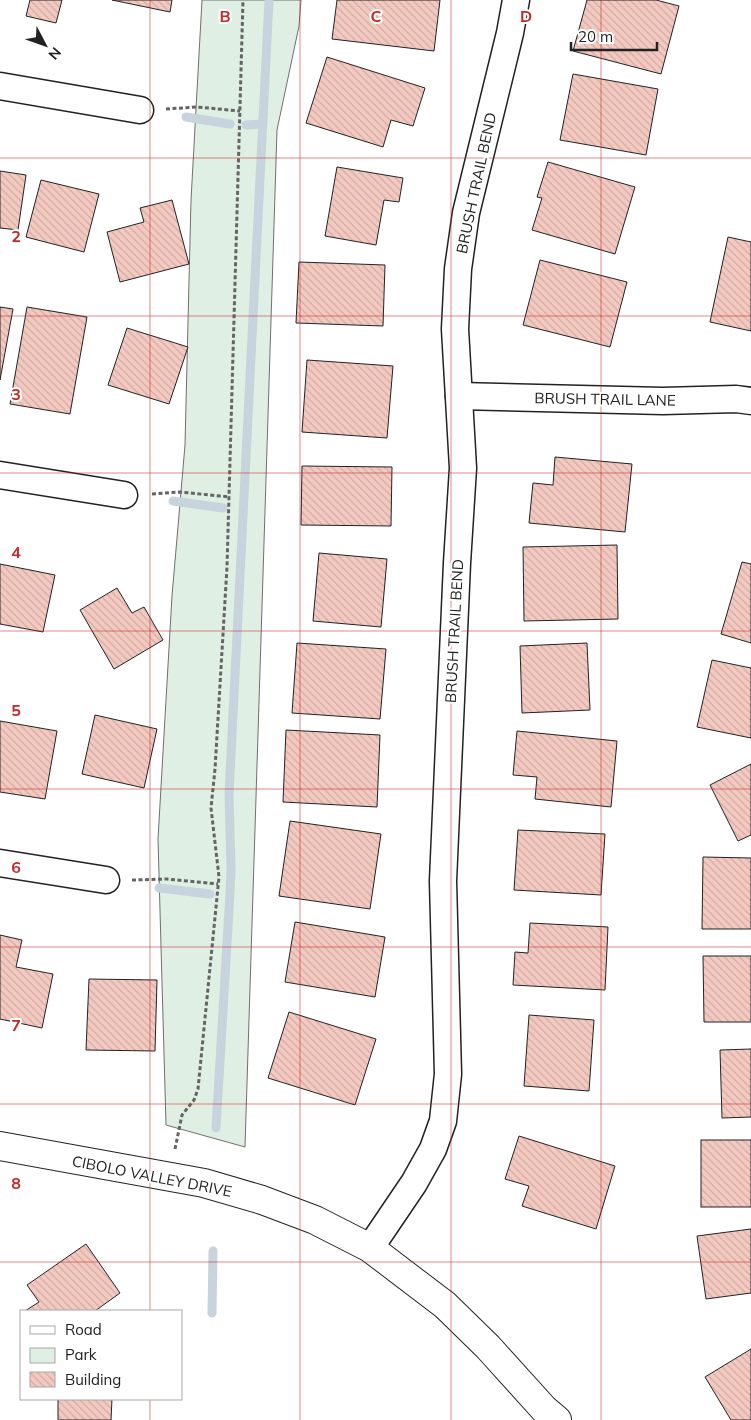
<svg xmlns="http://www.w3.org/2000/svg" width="751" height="1420" viewBox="0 0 751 1420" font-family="Mulish,sans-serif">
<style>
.green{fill:#e0efe3;stroke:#6f6f6f}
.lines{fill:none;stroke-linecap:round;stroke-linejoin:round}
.stream{stroke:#c7d3dd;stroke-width:9}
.building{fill:url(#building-back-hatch);stroke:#222}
.street-casing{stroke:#222;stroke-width:29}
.secondary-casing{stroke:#222;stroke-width:30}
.path{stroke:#646464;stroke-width:3;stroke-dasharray:4 2.5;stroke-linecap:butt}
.street{stroke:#fff;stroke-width:26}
.secondary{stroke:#fff;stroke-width:28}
.grid{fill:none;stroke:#c62828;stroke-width:1;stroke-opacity:0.55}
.labels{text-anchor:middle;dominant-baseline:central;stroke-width:4;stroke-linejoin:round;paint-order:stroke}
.street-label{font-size:15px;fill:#222;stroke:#fff}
.grid-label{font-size:16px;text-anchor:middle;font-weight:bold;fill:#c62828;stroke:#fff;stroke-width:4;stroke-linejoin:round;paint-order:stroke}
</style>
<defs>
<pattern id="building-back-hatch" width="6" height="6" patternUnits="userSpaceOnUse" patternTransform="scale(1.25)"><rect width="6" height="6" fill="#f3c9c0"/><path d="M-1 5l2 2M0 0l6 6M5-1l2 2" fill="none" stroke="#d0aca5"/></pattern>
</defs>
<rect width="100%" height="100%" fill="#fff"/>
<!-- green -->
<polygon class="green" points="202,0 301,0 299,26 277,130 245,1147 166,1125 158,839 172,596 185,445 191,200"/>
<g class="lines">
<!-- stream -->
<g class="stream">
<polyline points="186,117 230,124"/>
<polyline points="246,125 262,124"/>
<polyline points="173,501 223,508"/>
<polyline points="159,888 210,894"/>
<polyline points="216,1128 230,893 231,869 229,794 269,0"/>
<polyline points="212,1313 213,1251"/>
</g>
</g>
<!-- building -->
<g class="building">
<polygon points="30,0 62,0 56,23 26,16"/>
<polygon points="112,0 172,0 170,12"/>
<polygon points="337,0 440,0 434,51 332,39"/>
<polygon points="587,0 656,0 679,6 661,74 573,51"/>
<polygon points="327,57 425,88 413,126 391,120 383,147 306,123"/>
<polygon points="573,74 658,89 646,155 560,140"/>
<polygon points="548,162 635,187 615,254 532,230 542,198 537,197"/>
<polygon points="337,167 403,178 399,202 384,200 376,245 325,236"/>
<polygon points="0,171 26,175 18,230 0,228"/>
<polygon points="41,180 99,194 84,252 26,237"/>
<polygon points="172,200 189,264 120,282 107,232 144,222 140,208"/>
<polygon points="728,237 751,242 751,331 710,322"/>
<polygon points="540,260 627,282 610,347 523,325"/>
<polygon points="299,262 385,265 383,326 296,323"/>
<polygon points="0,307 13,309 0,380"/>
<polygon points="27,307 87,317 70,414 10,404"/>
<polygon points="127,328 188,347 169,404 108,385"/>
<polygon points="307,360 393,366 387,438 302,432"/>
<polygon points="555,457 632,464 625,532 529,523 533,483 553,485"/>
<polygon points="302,466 392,467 391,526 301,525"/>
<polygon points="617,545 618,619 524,621 523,547"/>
<polygon points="319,553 387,559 381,627 313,621"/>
<polygon points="742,562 751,564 751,643 721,634"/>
<polygon points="0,564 55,575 43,632 0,624"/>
<polygon points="117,588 132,613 144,607 163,640 114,669 80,610"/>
<polygon points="297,643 386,649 380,719 292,713"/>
<polygon points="587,643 590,710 522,713 520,646"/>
<polygon points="712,660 751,668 751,738 697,727"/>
<polygon points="95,715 157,729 144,788 82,774"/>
<polygon points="0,721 57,731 45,799 0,792"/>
<polygon points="286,730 380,735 377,807 283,802"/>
<polygon points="517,731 617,741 611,807 535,799 537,777 513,775"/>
<polygon points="751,764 751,835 738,841 710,785"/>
<polygon points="290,821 381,834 370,909 279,896"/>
<polygon points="518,830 605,834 601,895 514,890"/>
<polygon points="703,857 751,858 751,929 702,929"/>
<polygon points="295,922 385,937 375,997 285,982"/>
<polygon points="530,923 608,927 605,990 513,985 515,952 528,953"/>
<polygon points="0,935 22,940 16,967 53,974 42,1028 0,1019"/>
<polygon points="703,956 751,956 751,1022 704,1022"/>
<polygon points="89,979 157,980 155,1051 86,1050"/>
<polygon points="289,1012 376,1039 355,1105 268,1078"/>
<polygon points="529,1015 594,1020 589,1091 524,1086"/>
<polygon points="751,1049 751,1117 722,1118 720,1050"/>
<polygon points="519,1136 615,1166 596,1229 522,1206 529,1186 505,1179"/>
<rect x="701" y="1140" width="50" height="67"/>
<polygon points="751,1229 751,1293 706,1299 697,1236"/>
<polygon points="86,1244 120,1293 95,1311 25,1311 39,1302 27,1285"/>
<polygon points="751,1349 751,1420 731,1420 705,1377"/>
<polygon points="58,1399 112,1399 111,1420 58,1420"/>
</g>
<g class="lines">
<defs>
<g id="street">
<polyline points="0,86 140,110"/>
<polyline points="459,396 663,401 736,399 751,401"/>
<polyline points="0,475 124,495"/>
<polyline points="0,863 106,880"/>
<polyline points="370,1248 414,1183 433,1149 443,1121 448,1074 443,881 457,563 463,468 455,329 458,269 466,213 510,33 516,0"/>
</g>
<polyline id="secondary" points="0,1146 204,1183 262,1200 315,1220 370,1248 445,1305 488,1347 544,1409 557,1420"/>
</defs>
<!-- street casing -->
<use href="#street" class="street-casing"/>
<!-- secondary casing -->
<use href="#secondary" class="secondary-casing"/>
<!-- path -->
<g class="path">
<polyline points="166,109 197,107 240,111"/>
<polyline points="152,494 180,492 230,497"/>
<polyline points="132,880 167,879 218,884"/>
<polyline points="175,1149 182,1115 194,1100 198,1089 219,877 211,808 215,769 227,567 243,0"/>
</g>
<!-- street -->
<use href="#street" class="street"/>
<!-- secondary -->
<use href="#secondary" class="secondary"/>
</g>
<!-- grid -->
<path class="grid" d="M150 0V1311M300 0V1420M451 0V1420M601 0V1420M0 158H751M0 316H751M0 473H751M0 631H751M0 789H751M0 947H751M0 1104H751M0 1262H751M150 1399V1420"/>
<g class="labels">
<!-- street labels -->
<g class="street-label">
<text transform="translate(476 183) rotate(-78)">BRUSH TRAIL BEND</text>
<text transform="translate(605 399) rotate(1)">BRUSH TRAIL LANE</text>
<text transform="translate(454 631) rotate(-87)">BRUSH TRAIL BEND</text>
<text transform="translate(152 1176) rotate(11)">CIBOLO VALLEY DRIVE</text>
</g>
</g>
<g class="grid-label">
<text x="225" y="22">B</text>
<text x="376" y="22">C</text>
<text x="526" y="22">D</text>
<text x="16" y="242">2</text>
<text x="16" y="400">3</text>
<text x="16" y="558">4</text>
<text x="16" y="716">5</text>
<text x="16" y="873">6</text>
<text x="16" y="1031">7</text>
<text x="16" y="1189">8</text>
</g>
<!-- legend -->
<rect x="20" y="1310" width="162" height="90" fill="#ffffff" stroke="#a7a7a7"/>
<rect x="30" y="1326" width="25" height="8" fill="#ffffff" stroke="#a7a7a7"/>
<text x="65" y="1335" font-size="15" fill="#222222">Road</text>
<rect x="30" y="1348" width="25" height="15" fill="#e0efe3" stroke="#a7a7a7"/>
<text x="65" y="1360" font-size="15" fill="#222222">Park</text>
<rect x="30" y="1372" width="25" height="15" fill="url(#building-back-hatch)" stroke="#a7a7a7"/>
<text x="65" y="1385" font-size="15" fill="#222222">Building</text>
<!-- north arrow -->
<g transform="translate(45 45) rotate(131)" stroke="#ffffff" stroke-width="4" paint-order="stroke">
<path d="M0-4L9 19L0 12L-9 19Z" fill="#222222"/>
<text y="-8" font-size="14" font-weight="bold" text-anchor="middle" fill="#222222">N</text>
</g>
<!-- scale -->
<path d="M571 42v8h86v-8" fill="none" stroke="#222222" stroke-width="2.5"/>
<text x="578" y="42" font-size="15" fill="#222222" stroke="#ffffff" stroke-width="4" paint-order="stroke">20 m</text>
</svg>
